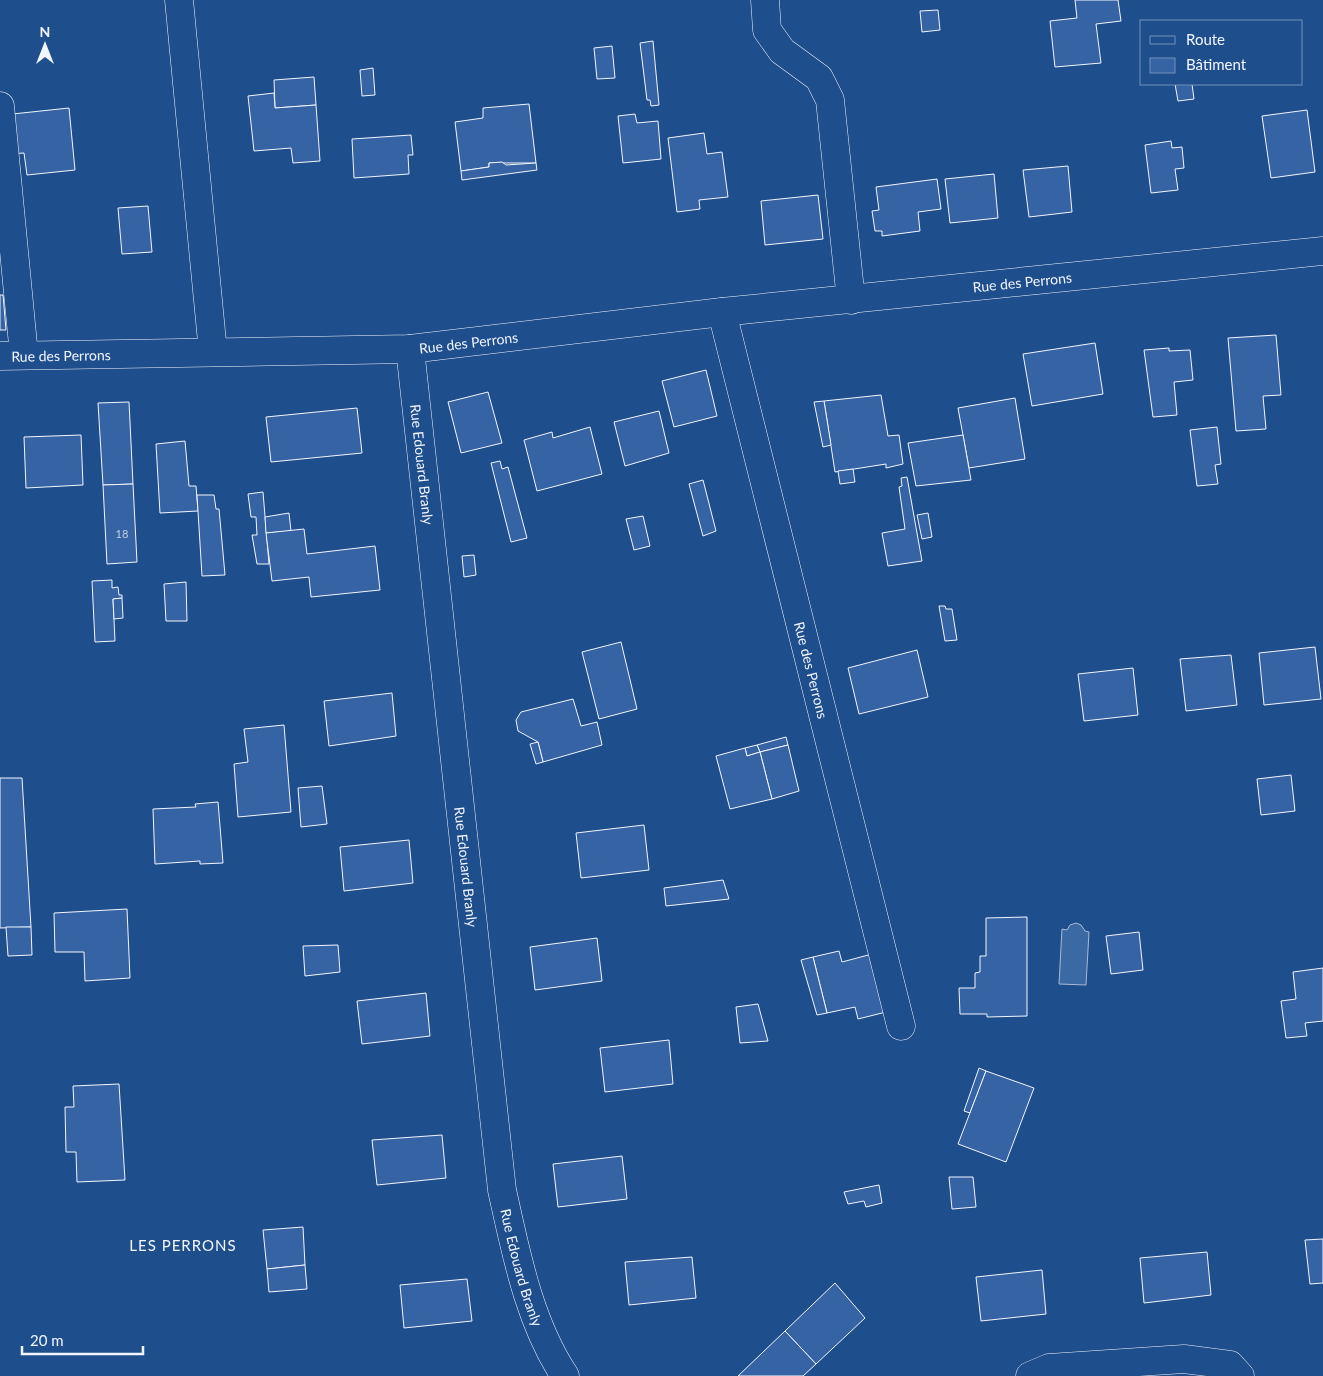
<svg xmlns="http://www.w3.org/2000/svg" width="1323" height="1376" viewBox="0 0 1323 1376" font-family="Lato,sans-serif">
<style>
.water{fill:#3b69a3;stroke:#a8bbd7}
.building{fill:#3563a3;stroke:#f2f6ff}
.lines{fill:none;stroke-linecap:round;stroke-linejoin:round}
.minor-casing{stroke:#f2f6ff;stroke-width:29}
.minor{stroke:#1f4e8c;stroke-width:28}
.labels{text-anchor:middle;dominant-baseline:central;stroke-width:4;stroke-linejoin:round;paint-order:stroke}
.number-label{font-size:11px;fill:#c3d1e8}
.street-label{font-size:14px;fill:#f2f6ff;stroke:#1f4e8c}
.neighbourhood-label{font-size:15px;letter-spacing:1px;fill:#f2f6ff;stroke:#1f4e8c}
</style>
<rect width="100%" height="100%" fill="#1f4e8c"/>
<!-- water -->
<polygon class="water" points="1076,923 1081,925 1085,931 1089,932 1086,985 1059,984 1062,929 1067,930 1070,925"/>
<!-- building -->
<g class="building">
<polygon points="1075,0 1118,0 1121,21 1096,24 1101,63 1055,67 1050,21 1077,18"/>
<polygon points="938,10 940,30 922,32 920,11"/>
<polygon points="653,41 659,105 651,106 650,100 647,100 640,43"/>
<polygon points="612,46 615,78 597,79 594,48"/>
<polygon points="373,68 375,95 362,96 360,70"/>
<polygon points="314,77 316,105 275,108 274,80"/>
<polygon points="1175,84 1192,84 1194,99 1178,101"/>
<polygon points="274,93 275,108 316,105 320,161 293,163 291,148 254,151 248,96"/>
<polygon points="529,104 536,163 489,163 489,167 461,171 455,122 483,118 483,108"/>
<polygon points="69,108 75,170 27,175 24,153 7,154 3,115"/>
<polygon points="1307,110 1315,172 1271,178 1262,116"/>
<polygon points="635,114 637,123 658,121 661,159 623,163 618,116"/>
<polygon points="704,133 707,154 722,152 728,197 699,200 700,209 677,212 668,138"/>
<polygon points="411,135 413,155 408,155 409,174 354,178 352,139"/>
<polygon points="1171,141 1172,148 1182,147 1184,168 1175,169 1178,190 1151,193 1145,145"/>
<polygon points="502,162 506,165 536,163 537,170 462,180 461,171 489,167 489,163"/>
<polygon points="1068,166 1072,212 1029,217 1023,170"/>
<polygon points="994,174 998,218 950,223 945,179"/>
<polygon points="937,179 941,209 918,212 920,231 882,236 882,231 875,231 872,211 879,210 876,187"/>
<polygon points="818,195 823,239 765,245 761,201"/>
<polygon points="148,206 152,252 122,254 118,208"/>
<polygon points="0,295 3,295 6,330 0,330"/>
<polygon points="1276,335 1281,395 1263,396 1266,429 1236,431 1228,338"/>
<polygon points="1095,343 1103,394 1032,406 1023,354"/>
<polygon points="1169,348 1169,351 1190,350 1193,380 1174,382 1177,415 1153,417 1144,350"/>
<polygon points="706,370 717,416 674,427 662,381"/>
<polygon points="488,392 502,443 461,453 448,402"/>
<polygon points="881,395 888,436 899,435 903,464 886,468 886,464 835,472 824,401"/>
<polygon points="1015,398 1025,459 969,468 958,408"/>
<polygon points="824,401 831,445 823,447 814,402"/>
<polygon points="129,402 133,484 103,485 98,403"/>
<polygon points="357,408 362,453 271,462 266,417"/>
<polygon points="659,411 669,453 625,466 614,422"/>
<polygon points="590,427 602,474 537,491 524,440 552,432 553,438"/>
<polygon points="1217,427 1221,464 1215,465 1218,484 1197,486 1190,430"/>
<polygon points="81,435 83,485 26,488 24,437"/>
<polygon points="963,435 971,480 916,486 908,443"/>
<polygon points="185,441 189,486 196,486 198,511 160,513 156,444"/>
<polygon points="500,461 502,469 508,467 527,538 511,542 491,463"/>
<polygon points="853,469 855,482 840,484 838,471"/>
<polygon points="907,477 922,561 888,566 882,533 905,529 899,487 902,486 901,478"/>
<polygon points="703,480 716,531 703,536 689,484"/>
<polygon points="133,484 137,562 107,564 103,485"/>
<polygon points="263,492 269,564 257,564 252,535 257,535 256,517 251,517 248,494"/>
<polygon points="197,495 214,495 216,509 219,509 225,575 202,576"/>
<polygon points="289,513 291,531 266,533 265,517"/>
<polygon points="928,513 932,537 922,539 917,515"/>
<polygon points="643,516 650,546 634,550 626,519"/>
<polygon points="304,529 307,554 375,546 380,590 311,597 309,577 272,581 266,533"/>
<polygon points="474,555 476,575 464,577 462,556"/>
<polygon points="112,580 112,588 118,587 119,595 122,595 122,598 113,599 115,641 95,642 92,581"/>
<polygon points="186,582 187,621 166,621 164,584"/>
<polygon points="122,598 123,618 114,619 113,599"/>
<polygon points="939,606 945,606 946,609 952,609 957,640 945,641"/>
<polygon points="621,642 637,709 599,719 582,652"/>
<polygon points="1315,647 1321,699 1264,705 1259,653"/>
<polygon points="917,650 928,697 859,714 848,668"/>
<polygon points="1231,655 1237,705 1186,711 1180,659"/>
<polygon points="1133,668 1138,715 1084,721 1078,674"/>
<polygon points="392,693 396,736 329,746 324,701"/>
<polygon points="573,699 581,726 597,722 602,745 543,762 538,742 518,731 516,720 521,712"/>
<polygon points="284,725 291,812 238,817 234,764 248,762 244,729"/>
<polygon points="786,737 788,745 760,752 757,745"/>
<polygon points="538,742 543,762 536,764 530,744"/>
<polygon points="757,745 760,752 747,756 745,748"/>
<polygon points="788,745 799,791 772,799 760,752"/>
<polygon points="745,748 747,756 760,752 772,799 730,809 716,756"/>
<polygon points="1291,775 1295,811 1261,815 1257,779"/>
<polygon points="0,778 22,778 31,927 0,928"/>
<polygon points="322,786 327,824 301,827 298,788"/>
<polygon points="218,802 223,863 200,864 200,861 155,864 153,809 196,807 195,804"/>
<polygon points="644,825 649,870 581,878 576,833"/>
<polygon points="409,840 413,883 344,891 340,847"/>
<polygon points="723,880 729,899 666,906 664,888"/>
<polygon points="127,909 130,978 85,981 84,952 55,952 54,913"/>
<polygon points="1027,917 1027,1016 987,1017 987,1014 960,1014 959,988 975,988 975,973 980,972 980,956 986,956 986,918"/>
<polygon points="6,927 31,927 32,955 8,956"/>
<polygon points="1139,932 1143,970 1111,974 1106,936"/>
<polygon points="597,938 602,981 535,990 530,947"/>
<polygon points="338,945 340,972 305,976 303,946"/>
<polygon points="839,951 842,962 872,954 886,1012 858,1019 855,1007 827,1013 813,957"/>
<polygon points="813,957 827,1013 817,1015 801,960"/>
<polygon points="1323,968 1323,1021 1305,1023 1307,1036 1286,1038 1281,1001 1296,999 1293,972"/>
<polygon points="426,993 430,1036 362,1044 357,1001"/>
<polygon points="758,1004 768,1041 740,1043 736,1007"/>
<polygon points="669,1040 673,1084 605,1092 600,1048"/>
<polygon points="979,1068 986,1071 970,1113 964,1111"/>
<polygon points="986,1071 1034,1088 1006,1162 958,1144"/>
<polygon points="119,1084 125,1180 77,1182 76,1152 66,1152 65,1107 74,1107 73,1086"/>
<polygon points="442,1135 446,1178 377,1185 372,1140"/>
<polygon points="622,1156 627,1199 558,1207 553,1164"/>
<polygon points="949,1177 973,1177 976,1207 952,1209"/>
<polygon points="879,1185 882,1203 866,1207 864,1201 848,1204 844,1192"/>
<polygon points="303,1227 305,1265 267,1269 263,1230"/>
<polygon points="1323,1239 1323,1283 1310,1284 1305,1240"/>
<polygon points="1207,1252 1211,1295 1144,1303 1140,1258"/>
<polygon points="692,1257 696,1298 629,1305 625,1262"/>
<polygon points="305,1265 307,1289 269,1292 267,1269"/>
<polygon points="1042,1270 1046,1314 981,1321 976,1277"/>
<polygon points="467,1279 472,1321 404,1328 400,1285"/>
<polygon points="835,1283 865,1318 816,1364 785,1331"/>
<polygon points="785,1331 816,1364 803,1376 738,1376"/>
</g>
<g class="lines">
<defs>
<g id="minor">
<polyline points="179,0 213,352"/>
<polyline points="765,0 767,30 782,51 819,78 830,100 851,300"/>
<polyline points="0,106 24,355"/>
<path id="s1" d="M722 312 901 1026"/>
<path id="s2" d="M410 349 502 1190C516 1253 529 1322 565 1376"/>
<path id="s3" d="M0 356 410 349 722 312 1323 251"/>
<polyline points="1030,1376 1049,1368 1184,1359 1230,1365 1240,1376"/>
</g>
</defs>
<!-- minor casing -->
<use href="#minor" class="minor-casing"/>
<!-- minor -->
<use href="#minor" class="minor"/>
</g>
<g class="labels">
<!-- number labels -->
<g class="number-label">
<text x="122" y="533">18</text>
</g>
<!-- street labels -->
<g class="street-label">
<text stroke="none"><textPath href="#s3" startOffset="1026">Rue des Perrons</textPath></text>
<text stroke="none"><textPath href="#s3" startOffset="469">Rue des Perrons</textPath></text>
<text stroke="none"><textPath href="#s3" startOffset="61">Rue des Perrons</textPath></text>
<text stroke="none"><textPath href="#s2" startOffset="116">Rue Edouard Branly</textPath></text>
<text stroke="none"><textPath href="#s1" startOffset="369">Rue des Perrons</textPath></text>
<text stroke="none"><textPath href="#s2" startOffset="521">Rue Edouard Branly</textPath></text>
<text stroke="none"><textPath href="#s2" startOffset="926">Rue Edouard Branly</textPath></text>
</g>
<!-- neighbourhood labels -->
<g class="neighbourhood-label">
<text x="183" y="1245">LES PERRONS</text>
</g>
</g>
<!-- legend -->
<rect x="1140" y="20" width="162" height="65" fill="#1f4e8c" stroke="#7391ba"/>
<rect x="1150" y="36" width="25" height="8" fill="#1f4e8c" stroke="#7391ba"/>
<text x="1186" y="45" font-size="15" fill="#f2f6ff">Route</text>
<rect x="1150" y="58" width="25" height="15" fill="#3563a3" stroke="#7391ba"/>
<text x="1186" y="70" font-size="15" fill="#f2f6ff">Bâtiment</text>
<!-- north arrow -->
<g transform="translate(45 45)" stroke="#1f4e8c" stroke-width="4" paint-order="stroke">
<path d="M0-4L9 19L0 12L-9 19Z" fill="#f2f6ff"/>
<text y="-8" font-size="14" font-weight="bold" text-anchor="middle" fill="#f2f6ff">N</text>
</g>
<!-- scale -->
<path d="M22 1346v8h121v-8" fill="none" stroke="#f2f6ff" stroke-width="2.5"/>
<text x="30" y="1346" font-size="15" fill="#f2f6ff" stroke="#1f4e8c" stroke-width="4" paint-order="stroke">20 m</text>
</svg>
